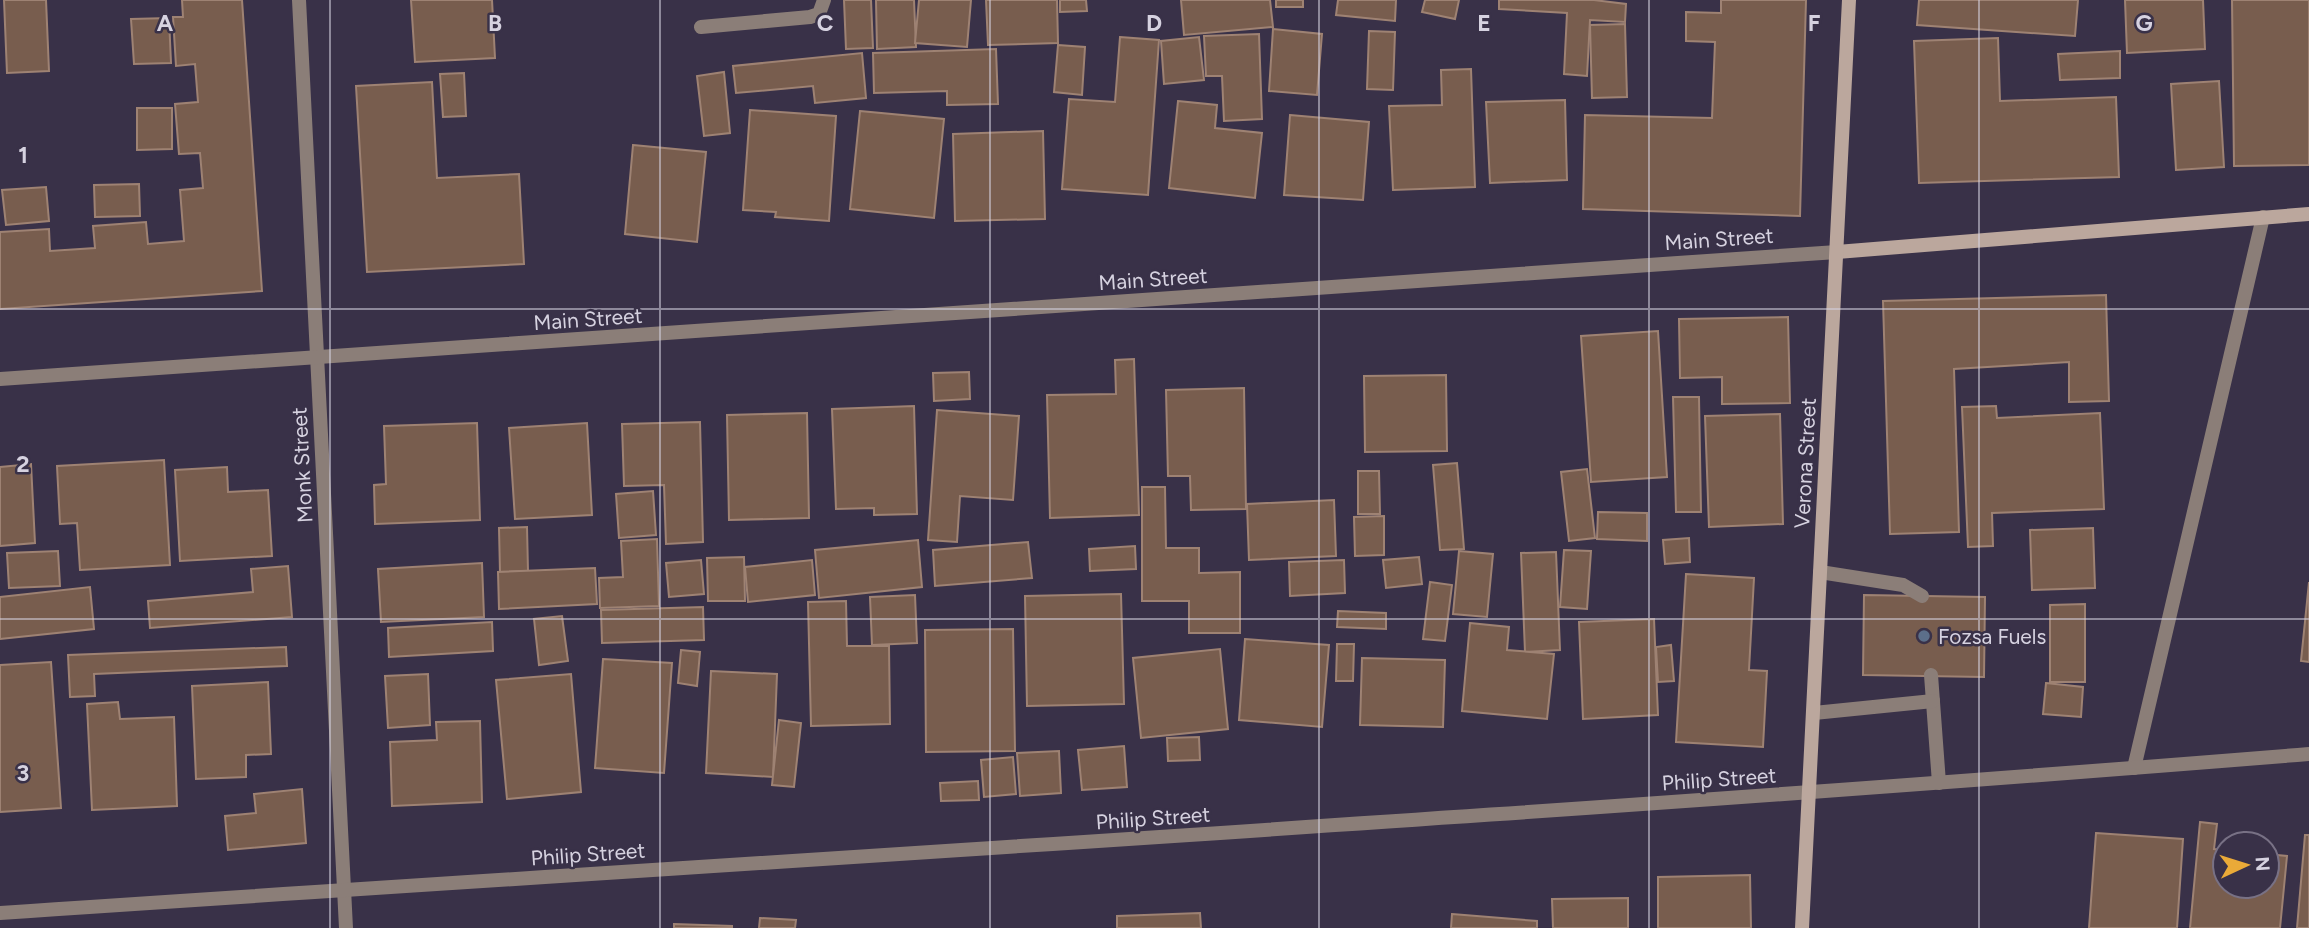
<svg xmlns="http://www.w3.org/2000/svg" width="2309" height="928" viewBox="0 0 2309 928" font-family="Figtree,sans-serif">
<style>
.building{fill:#785d4e;stroke:#9e8273;stroke-width:2}
.lines{fill:none;stroke-linecap:round;stroke-linejoin:round}
.service{stroke:#8b7e78;stroke-width:14}
.minor{stroke:#8b7e78;stroke-width:14}
.secondary{stroke:#bba79d;stroke-width:14}
.grid{fill:none;stroke:#d6d2e0;stroke-width:2;stroke-opacity:0.55}
.service-dot{fill:#5c6f8a;stroke:#393148;stroke-width:2.5}
.labels{text-anchor:middle;dominant-baseline:central;stroke-width:5;stroke-linejoin:round;paint-order:stroke}
.street-label{font-size:21px;fill:#d6d2e0;stroke:#393148}
.poi-label{font-size:21px;fill:#d6d2e0;stroke:#393148;text-anchor:start}
.grid-label{font-size:23px;text-anchor:middle;font-weight:bold;fill:#d6d2e0;stroke:#393148;stroke-width:5;stroke-linejoin:round;paint-order:stroke}
</style>
<rect width="100%" height="100%" fill="#393148"/>
<!-- building -->
<g class="building">
<polygon points="4,0 46,0 49,71 7,73"/>
<polygon points="182,0 242,0 262,291 0,309 0,232 49,229 50,251 95,248 93,226 146,222 148,244 184,241 180,190 203,188 200,153 179,154 175,104 198,102 195,64 176,66 173,17 183,17"/>
<polygon points="411,0 492,0 495,58 415,62"/>
<polygon points="844,0 871,0 873,48 846,49"/>
<polygon points="876,0 914,0 916,47 877,49"/>
<polygon points="919,0 971,0 967,47 915,43"/>
<polygon points="986,0 1057,0 1058,43 988,45"/>
<polygon points="1060,0 1086,0 1087,11 1060,12"/>
<polygon points="1181,0 1270,0 1273,27 1184,35"/>
<rect x="1276" y="0" width="27" height="7"/>
<polygon points="1338,0 1396,0 1395,21 1336,15"/>
<polygon points="1425,0 1459,0 1455,19 1422,12"/>
<polygon points="1499,0 1594,0 1626,4 1625,22 1590,20 1587,76 1564,74 1567,13 1499,9"/>
<polygon points="1721,0 1806,0 1800,216 1583,209 1585,115 1712,118 1715,42 1686,41 1686,12 1721,13"/>
<polygon points="1919,0 2078,0 2075,36 1917,25"/>
<polygon points="2125,0 2203,0 2205,49 2127,53"/>
<polygon points="2232,0 2309,0 2309,165 2234,166"/>
<polygon points="169,18 171,63 134,64 131,19"/>
<polygon points="1625,24 1627,97 1592,98 1590,25"/>
<polygon points="1273,29 1322,34 1317,95 1269,91"/>
<polygon points="1369,31 1395,32 1393,90 1367,89"/>
<polygon points="1259,34 1262,119 1224,121 1222,76 1206,76 1204,36"/>
<polygon points="1120,37 1159,40 1148,195 1062,189 1069,99 1115,102"/>
<polygon points="1199,37 1204,80 1164,84 1161,41"/>
<polygon points="1998,38 2000,101 2116,97 2119,177 1919,183 1914,41"/>
<polygon points="1058,45 1085,47 1082,95 1054,92"/>
<polygon points="996,49 998,104 947,105 947,91 874,93 873,53"/>
<polygon points="2120,51 2120,78 2060,80 2058,54"/>
<polygon points="862,53 866,98 815,103 813,86 736,93 733,66"/>
<polygon points="1471,69 1475,187 1393,190 1389,106 1442,105 1441,70"/>
<polygon points="724,72 730,133 704,136 697,76"/>
<polygon points="464,73 466,116 443,117 440,74"/>
<polygon points="2219,81 2224,167 2176,170 2171,84"/>
<polygon points="432,82 437,178 519,174 524,264 367,272 356,86"/>
<polygon points="1565,100 1567,180 1490,183 1486,102"/>
<polygon points="1178,101 1217,105 1215,128 1262,133 1255,198 1169,188"/>
<polygon points="137,108 172,108 172,149 137,150"/>
<polygon points="750,110 836,116 829,221 775,217 776,212 743,210"/>
<polygon points="860,111 944,119 934,218 850,209"/>
<polygon points="1290,115 1369,122 1363,200 1284,195"/>
<polygon points="1043,131 1045,219 955,221 953,134"/>
<polygon points="633,145 706,152 697,242 625,234"/>
<polygon points="139,184 140,216 95,217 94,185"/>
<polygon points="46,187 49,221 6,225 2,190"/>
<polygon points="2106,295 2109,401 2069,402 2069,362 1954,369 1959,532 1890,534 1883,301"/>
<polygon points="1788,317 1790,403 1722,404 1722,377 1680,378 1679,319"/>
<polygon points="1658,331 1667,477 1591,482 1581,336"/>
<polygon points="1134,359 1139,515 1050,518 1047,395 1116,394 1115,360"/>
<polygon points="969,372 970,399 934,401 933,373"/>
<polygon points="1446,375 1447,451 1365,452 1364,376"/>
<polygon points="1244,388 1246,509 1191,510 1190,476 1168,476 1166,390"/>
<polygon points="1673,397 1699,397 1701,512 1676,512"/>
<polygon points="914,406 917,514 874,515 874,508 836,509 832,409"/>
<polygon points="1996,406 1997,418 2100,413 2104,509 1992,513 1993,546 1968,547 1962,407"/>
<polygon points="937,410 1019,416 1013,500 960,496 957,542 928,540"/>
<polygon points="807,413 809,518 729,520 727,415"/>
<polygon points="1780,414 1783,524 1709,527 1705,416"/>
<polygon points="700,422 703,542 666,544 664,485 624,486 622,424"/>
<polygon points="477,423 480,520 375,524 374,485 386,484 384,426"/>
<polygon points="587,423 592,515 515,519 509,428"/>
<polygon points="164,460 170,565 80,570 77,523 60,524 57,466"/>
<polygon points="1457,463 1464,549 1440,550 1433,465"/>
<polygon points="31,464 35,543 0,546 0,467"/>
<polygon points="227,467 228,492 268,490 272,556 180,561 175,470"/>
<polygon points="1587,469 1595,538 1569,541 1561,472"/>
<polygon points="1358,471 1379,471 1380,514 1358,514"/>
<polygon points="1142,487 1165,487 1166,548 1199,548 1199,573 1240,572 1240,633 1189,633 1189,601 1142,601"/>
<polygon points="653,491 656,535 619,538 616,494"/>
<polygon points="1334,500 1336,556 1249,560 1247,504"/>
<polygon points="1598,512 1647,513 1647,541 1597,539"/>
<polygon points="1384,516 1384,555 1355,556 1354,517"/>
<polygon points="527,527 528,571 500,572 499,528"/>
<polygon points="2093,528 2095,588 2032,590 2030,530"/>
<polygon points="1689,538 1690,562 1665,564 1663,540"/>
<polygon points="657,539 659,606 600,608 599,578 623,577 621,541"/>
<polygon points="918,540 922,587 819,598 815,550"/>
<polygon points="1028,542 1032,578 935,586 933,550"/>
<polygon points="1135,546 1136,569 1090,571 1089,549"/>
<polygon points="1564,550 1591,551 1587,609 1560,607"/>
<polygon points="58,551 60,586 9,588 7,553"/>
<polygon points="1459,551 1493,554 1487,617 1453,614"/>
<polygon points="1556,552 1560,650 1525,652 1521,553"/>
<polygon points="744,557 745,601 708,601 707,558"/>
<polygon points="1419,557 1422,584 1386,588 1383,560"/>
<polygon points="701,560 704,594 669,597 666,563"/>
<polygon points="812,560 815,595 748,602 745,567"/>
<polygon points="1344,560 1345,593 1290,596 1289,562"/>
<polygon points="482,563 484,617 381,622 378,569"/>
<polygon points="288,566 292,617 150,628 148,601 253,592 251,569"/>
<polygon points="595,568 597,604 499,609 498,572"/>
<polygon points="1686,574 1754,578 1749,670 1767,671 1763,747 1676,742"/>
<polygon points="1430,582 1452,585 1445,641 1423,639"/>
<polygon points="2309,582 2309,662 2301,661"/>
<polygon points="90,587 94,629 0,639 0,597"/>
<polygon points="1121,594 1124,704 1027,706 1025,596"/>
<polygon points="915,595 917,643 872,645 870,597"/>
<polygon points="1864,595 1985,597 1984,677 1863,675"/>
<polygon points="846,601 847,646 889,646 890,724 811,726 808,602"/>
<polygon points="2085,604 2085,682 2050,682 2050,605"/>
<polygon points="703,607 704,640 602,643 601,610"/>
<polygon points="1338,611 1386,613 1386,629 1337,627"/>
<polygon points="562,616 568,661 539,665 534,619"/>
<polygon points="1654,619 1658,715 1583,719 1579,622"/>
<polygon points="492,622 493,651 389,657 388,628"/>
<polygon points="1470,623 1509,627 1507,650 1554,654 1547,719 1462,711"/>
<polygon points="1013,629 1015,751 926,752 925,630"/>
<polygon points="1245,639 1329,645 1322,727 1239,720"/>
<polygon points="1337,644 1354,644 1353,681 1336,681"/>
<polygon points="1671,645 1674,681 1658,682 1656,647"/>
<polygon points="286,647 287,666 94,674 95,696 70,697 68,655"/>
<polygon points="1220,649 1228,729 1141,738 1133,658"/>
<polygon points="681,650 700,652 697,686 678,683"/>
<polygon points="1362,658 1445,660 1443,727 1360,725"/>
<polygon points="603,659 672,663 664,773 595,768"/>
<polygon points="51,662 61,808 0,812 0,665"/>
<polygon points="711,671 777,674 773,777 706,773"/>
<polygon points="428,674 430,725 388,728 385,676"/>
<polygon points="571,674 581,792 507,799 496,680"/>
<polygon points="268,682 271,754 246,755 246,777 196,779 192,686"/>
<polygon points="2046,683 2083,687 2081,717 2043,714"/>
<polygon points="118,702 120,719 174,717 177,806 92,810 87,704"/>
<polygon points="779,720 801,723 794,787 772,785"/>
<polygon points="480,721 482,802 392,806 390,742 437,740 436,722"/>
<polygon points="1199,737 1200,760 1168,761 1167,738"/>
<polygon points="1124,746 1127,787 1082,790 1078,750"/>
<polygon points="1059,751 1061,793 1020,796 1017,753"/>
<polygon points="1013,757 1016,794 984,797 981,760"/>
<polygon points="978,781 979,800 941,801 940,783"/>
<polygon points="302,789 306,843 228,850 225,816 256,813 254,794"/>
<polygon points="2200,822 2217,824 2214,849 2225,850 2225,886 2267,886 2267,854 2287,856 2280,928 2190,928"/>
<polygon points="2096,833 2183,839 2177,928 2089,928"/>
<polygon points="2305,835 2309,835 2309,928 2297,928"/>
<polygon points="1750,875 1751,928 1658,928 1658,877"/>
<polygon points="1628,898 1628,928 1553,928 1552,899"/>
<polygon points="1200,913 1201,928 1117,928 1117,916"/>
<polygon points="1452,914 1537,921 1537,928 1451,928"/>
<polygon points="760,918 796,920 795,928 759,928"/>
<polygon points="674,924 732,926 732,928 674,928"/>
</g>
<g class="lines">
<!-- service -->
<g class="service">
<polyline points="701,27 810,17 819,14 824,0"/>
<polyline points="1820,572 1903,585 1922,596"/>
<polyline points="1931,675 1939,783"/>
<polyline points="1814,713 1933,701"/>
<polyline points="2134,768 2263,217"/>
</g>
<!-- minor -->
<g class="minor">
<polyline points="299,0 346,928"/>
<polyline points="0,379 1837,252"/>
<path d="M0 913C770 861 1540 816 2309 754"/>
</g>
<!-- secondary -->
<g class="secondary">
<polyline points="1837,252 2309,214"/>
<polyline points="1802,928 1849,0"/>
</g>
</g>
<!-- grid -->
<path class="grid" d="M330 0V928M660 0V928M990 0V928M1319 0V928M1649 0V928M1979 0V928M0 309H2309M0 619H2309"/>
<!-- markers -->
<circle class="service-dot" cx="1924" cy="636" r="7"/>
<g class="labels">
<!-- street labels -->
<g class="street-label">
<text transform="translate(1719 239) rotate(-4)">Main Street</text>
<text transform="translate(1153 279) rotate(-4)">Main Street</text>
<text transform="translate(588 319) rotate(-4)">Main Street</text>
<text transform="translate(1805 463) rotate(-87)">Verona Street</text>
<text transform="translate(302 465) rotate(-93)">Monk Street</text>
<text transform="translate(1719 779) rotate(-4)">Philip Street</text>
<text transform="translate(1153 818) rotate(-4)">Philip Street</text>
<text transform="translate(588 854) rotate(-4)">Philip Street</text>
</g>
<!-- poi labels -->
<g class="poi-label">
<text x="1938" y="636">Fozsa Fuels</text>
</g>
</g>
<g class="grid-label">
<text x="165" y="31">A</text>
<text x="495" y="31">B</text>
<text x="825" y="31">C</text>
<text x="1154" y="31">D</text>
<text x="1484" y="31">E</text>
<text x="1814" y="31">F</text>
<text x="2144" y="31">G</text>
<text x="23" y="163">1</text>
<text x="23" y="472">2</text>
<text x="23" y="781">3</text>
</g>
<!-- north arrow -->
<g transform="translate(2246 865) rotate(86)"><circle r="33" fill="#393148" stroke="#787185" stroke-width="2"/>
<path d="M0-5L12 26L0 18L-12 26Z" fill="#eaaa38"/>
<text y="-10" font-size="19" font-weight="bold" text-anchor="middle" fill="#d6d2e0">N</text>
</g>
</svg>
